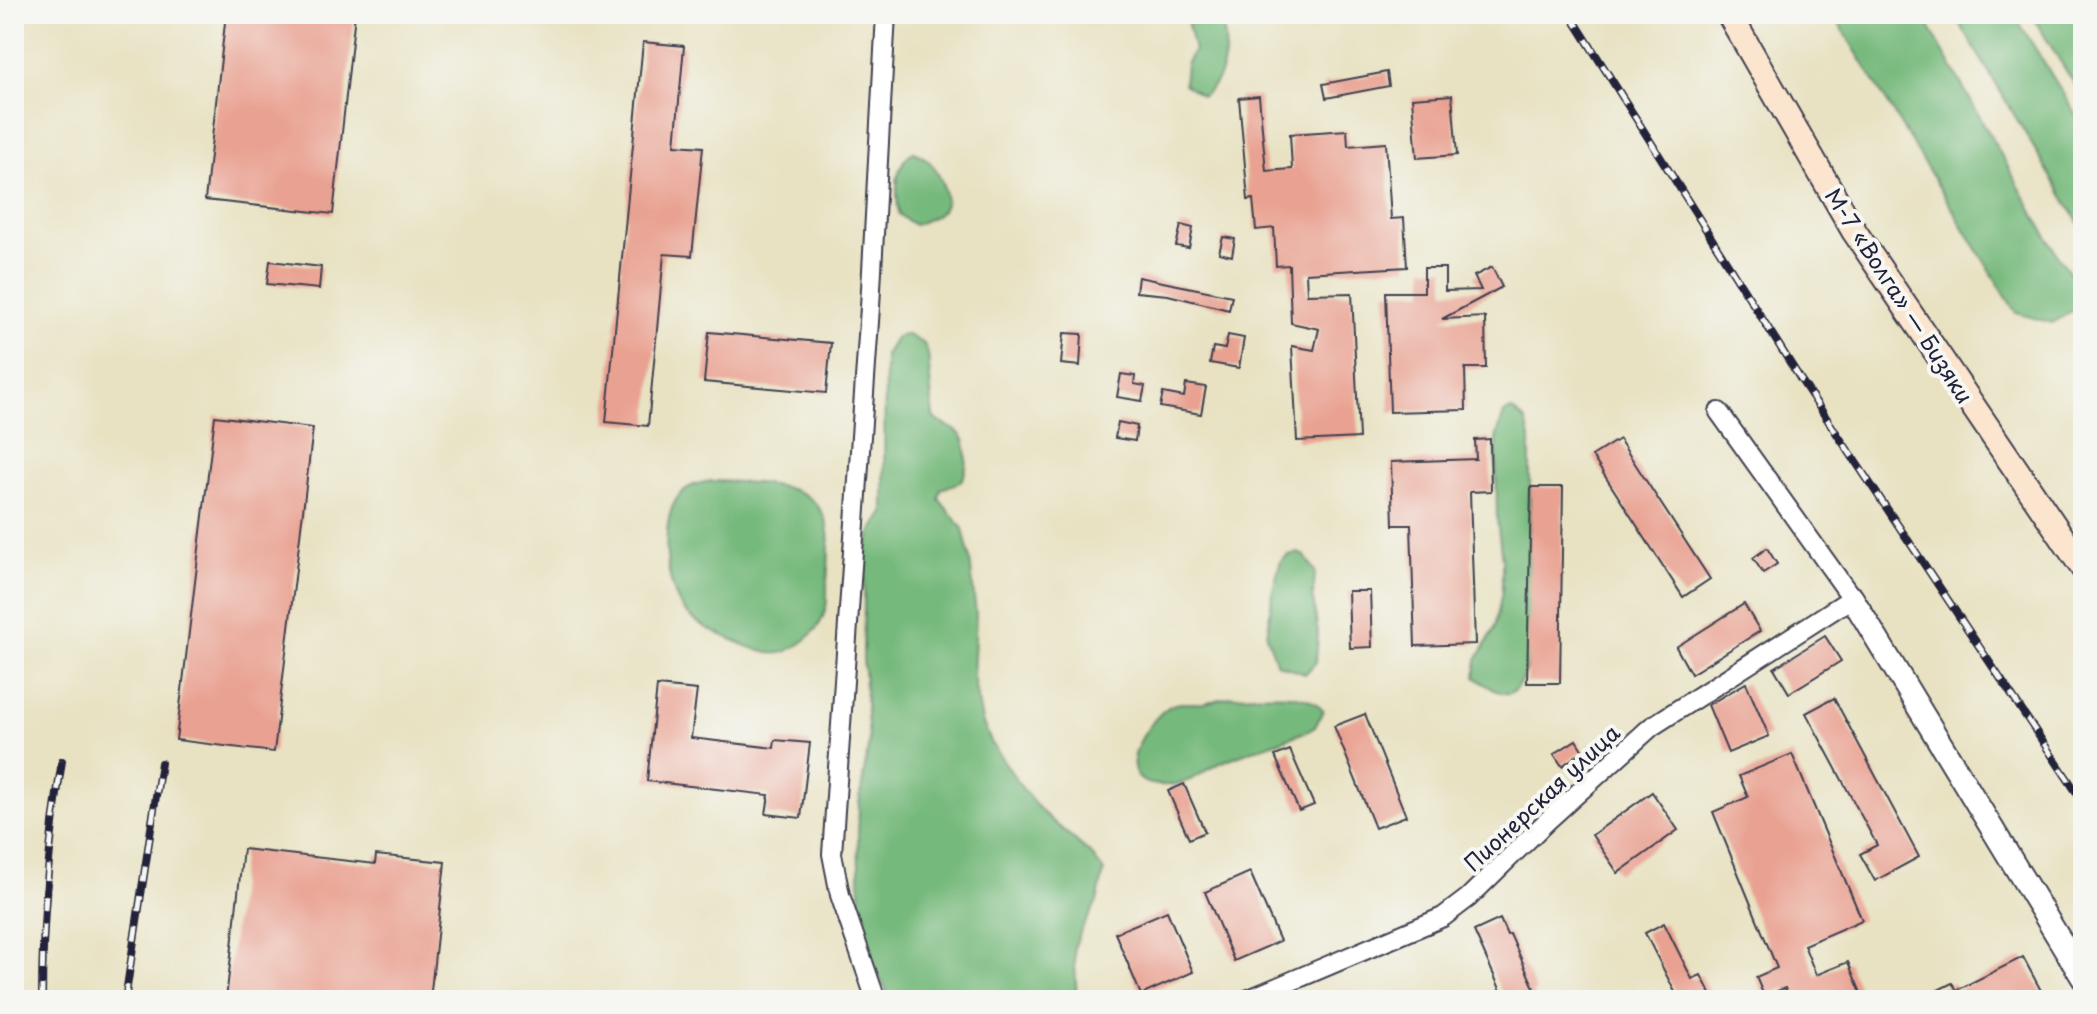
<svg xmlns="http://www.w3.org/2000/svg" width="2097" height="1014" viewBox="0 0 2097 1014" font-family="'Playpen Sans',sans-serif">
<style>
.forest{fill:#76b97c;stroke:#4c6e5c;stroke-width:2}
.building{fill:#e9a191}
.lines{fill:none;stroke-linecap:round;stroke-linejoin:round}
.minor-casing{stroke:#403f4f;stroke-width:22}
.tertiary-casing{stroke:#403f4f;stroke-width:26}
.secondary-casing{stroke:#403f4f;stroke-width:28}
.minor{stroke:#fff;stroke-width:18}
.tertiary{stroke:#fff;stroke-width:22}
.secondary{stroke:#fbe5cf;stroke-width:24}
.rail-casing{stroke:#22223b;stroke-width:8}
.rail{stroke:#f6f6f2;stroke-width:5;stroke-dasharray:15;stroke-linecap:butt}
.labels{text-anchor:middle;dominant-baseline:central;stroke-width:8;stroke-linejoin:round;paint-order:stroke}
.street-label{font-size:22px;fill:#22223b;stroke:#f6f6f2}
</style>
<rect width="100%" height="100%" fill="#f6f6f2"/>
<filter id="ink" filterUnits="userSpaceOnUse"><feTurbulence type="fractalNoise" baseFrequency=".0125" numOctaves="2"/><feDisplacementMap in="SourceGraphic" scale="16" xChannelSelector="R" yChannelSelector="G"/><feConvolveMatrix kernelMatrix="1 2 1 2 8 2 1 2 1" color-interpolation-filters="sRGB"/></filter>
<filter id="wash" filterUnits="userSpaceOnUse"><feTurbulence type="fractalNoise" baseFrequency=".006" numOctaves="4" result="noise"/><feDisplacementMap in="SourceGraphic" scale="32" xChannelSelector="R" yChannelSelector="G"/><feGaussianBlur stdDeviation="1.8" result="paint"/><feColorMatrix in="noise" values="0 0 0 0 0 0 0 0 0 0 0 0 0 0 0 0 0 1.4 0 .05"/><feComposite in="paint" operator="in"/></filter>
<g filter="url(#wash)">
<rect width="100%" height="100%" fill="#e8e2c2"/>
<!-- forest -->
<g class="forest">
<path d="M1188 14H1219C1230 42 1228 77 1203 96L1184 84 1186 64 1194 50 1188 25Z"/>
<path d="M1833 14H1922L2058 256 2083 291C2081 308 2066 315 2052 323L2016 313Z"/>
<polygon points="1954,14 2014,14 2083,126 2083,230"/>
<polygon points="2031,14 2083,14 2083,98"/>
<path d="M913 152C927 157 933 164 940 178 953 209 943 214 914 225L899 215C896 194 893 165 913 152Z"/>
<path d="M906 334 924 344 928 354 933 417C940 425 952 426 960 434 969 442 969 475 959 482 954 485 946 487 941 489L939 499 963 529 970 559 976 615 973 677 982 721 991 742 1022 788 1042 812 1091 854 1104 871 1097 902 1082 928 1074 948 1077 1000H891L871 960 861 930 858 836 859 804 869 741 863 658 865 552 872 531 884 513 885 355 896 337Z"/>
<path d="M1512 410 1526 421 1530 438V659C1517 697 1510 704 1475 677L1477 660 1495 628 1502 591V560L1497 520 1496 439 1504 413Z"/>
<path d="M712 481C739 482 785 482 808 497 835 515 829 553 827 582 827 591 828 603 825 612 819 630 806 642 789 650 773 658 757 650 742 644 722 635 700 628 685 611 665 589 660 525 676 500 685 486 697 483 712 481Z"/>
<polygon points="1297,553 1305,556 1315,572 1313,599 1318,633 1316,662 1305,674 1277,664 1267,636 1273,589 1281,561 1288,555"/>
<path d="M1233 696C1260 696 1306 687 1323 711L1315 727 1308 731C1281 741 1253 749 1227 760 1200 771 1191 787 1159 785 1108 782 1146 723 1167 708 1177 700 1192 704 1203 703 1213 701 1223 698 1233 696Z"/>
</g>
<g id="blocks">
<!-- building -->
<g class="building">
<polygon points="226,14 355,14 333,214 205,200"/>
<polygon points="643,42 684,46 675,145 703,147 692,256 664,254 648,426 606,422"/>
<polygon points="1387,72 1389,86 1326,98 1323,84"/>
<polygon points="1452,95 1457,155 1417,158 1412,98"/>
<polygon points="1259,96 1266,171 1292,169 1290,134 1347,130 1348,146 1386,143 1391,219 1404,218 1407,267 1306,273 1307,294 1352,293 1359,438 1297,441 1292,346 1314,350 1319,329 1291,323 1289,265 1276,266 1274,228 1256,230 1253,199 1248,200 1239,98"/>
<polygon points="1181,225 1193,228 1189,248 1176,246"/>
<polygon points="1223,237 1235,239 1232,256 1219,253"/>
<polygon points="270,261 321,267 319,289 267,284"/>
<polygon points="1492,267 1502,287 1442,319 1485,317 1486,368 1465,368 1466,410 1390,412 1386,292 1424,292 1424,268 1445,268 1445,291 1481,290 1474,276"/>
<polygon points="1138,277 1232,296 1229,310 1168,295 1136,292"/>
<polygon points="709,332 831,343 826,393 704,382"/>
<polygon points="1064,333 1082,334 1080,366 1061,364"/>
<polygon points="1228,335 1244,338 1239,368 1210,363 1213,347 1225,349"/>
<polygon points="1121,374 1135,376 1134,384 1145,386 1142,401 1117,397"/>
<polygon points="1186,384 1206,387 1201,414 1160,407 1163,393 1184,397"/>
<polygon points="215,416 313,428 274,752 176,740"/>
<polygon points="1118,422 1137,426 1135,441 1115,438"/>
<polygon points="1490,439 1491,491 1470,492 1475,644 1415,646 1411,525 1393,525 1391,462 1476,459 1475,440"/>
<polygon points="1619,439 1710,579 1683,597 1592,456"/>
<polygon points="1531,487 1563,487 1560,683 1527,683"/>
<polygon points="1767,548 1777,564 1763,573 1753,558"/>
<polygon points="1348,591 1370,591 1372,647 1350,648"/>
<polygon points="1744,604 1760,631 1691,674 1676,647"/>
<polygon points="1825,636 1841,661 1789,693 1774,668"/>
<polygon points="1746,683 1769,736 1728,753 1708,705"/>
<polygon points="657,686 697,690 691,738 774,748 775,740 810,743 801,818 766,814 769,795 647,781"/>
<polygon points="1834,698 1919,857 1875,881 1860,854 1877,845 1806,713"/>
<polygon points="1365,714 1406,816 1375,828 1334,726"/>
<polygon points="1576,740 1583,751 1562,766 1554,754"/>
<polygon points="1290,750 1314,805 1299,811 1275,756"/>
<polygon points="1792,754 1862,920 1804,945 1816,975 1848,962 1864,1000 1790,1000 1785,988 1764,996 1756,977 1777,968 1713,812 1748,797 1739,776"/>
<polygon points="1184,784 1205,832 1189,839 1168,791"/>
<polygon points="1652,792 1678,830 1618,873 1592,835"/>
<polygon points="243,849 375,864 376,855 445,862 430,1000 226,1000"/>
<polygon points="1250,872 1280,941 1234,961 1205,892"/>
<polygon points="1167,911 1193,972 1141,995 1115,933"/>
<polygon points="1500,919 1507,935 1510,934 1536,992 1533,993 1537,1000 1505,1000 1474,931"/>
<polygon points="1664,923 1692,979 1701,975 1714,1000 1679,1000 1645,933"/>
<polygon points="2023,957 2046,1000 1918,1000 1952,983 1957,990"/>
</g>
</g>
</g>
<g filter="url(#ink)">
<use href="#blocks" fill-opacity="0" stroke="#403f4f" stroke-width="2"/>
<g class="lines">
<defs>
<g id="minor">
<polyline points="876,1000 840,895 832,854 870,307 886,14"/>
<polyline points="1247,1000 1443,917 1468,898 1548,820 1651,727 1852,598 1719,412"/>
</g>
<polyline id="tertiary" points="1852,598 2083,978"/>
<polyline id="secondary" points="1729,14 1854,231 2083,568"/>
</defs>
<!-- minor casing -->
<use href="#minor" class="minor-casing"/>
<!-- tertiary casing -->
<use href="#tertiary" class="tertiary-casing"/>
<!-- secondary casing -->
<use href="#secondary" class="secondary-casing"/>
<!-- minor -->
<use href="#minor" class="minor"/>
<!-- tertiary -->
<use href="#tertiary" class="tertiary"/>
<!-- secondary -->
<use href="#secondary" class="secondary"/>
<defs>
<g id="rail">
<polyline points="1570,14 1801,380 2083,802"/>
<path d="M42 1000C42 920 49 841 62 761"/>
<polyline points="125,1000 161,763"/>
</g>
</defs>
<!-- rail casing -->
<use href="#rail" class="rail-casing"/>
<!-- rail -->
<use href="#rail" class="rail"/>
</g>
</g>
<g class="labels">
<!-- street labels -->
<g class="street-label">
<text transform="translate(1900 295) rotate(57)">М-7 «Волга» — Бизяки</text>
<text transform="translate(1541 797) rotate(-43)">Пионерская улица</text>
</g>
</g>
<!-- margin -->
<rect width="2097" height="1014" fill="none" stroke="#f6f6f2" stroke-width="48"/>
</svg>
